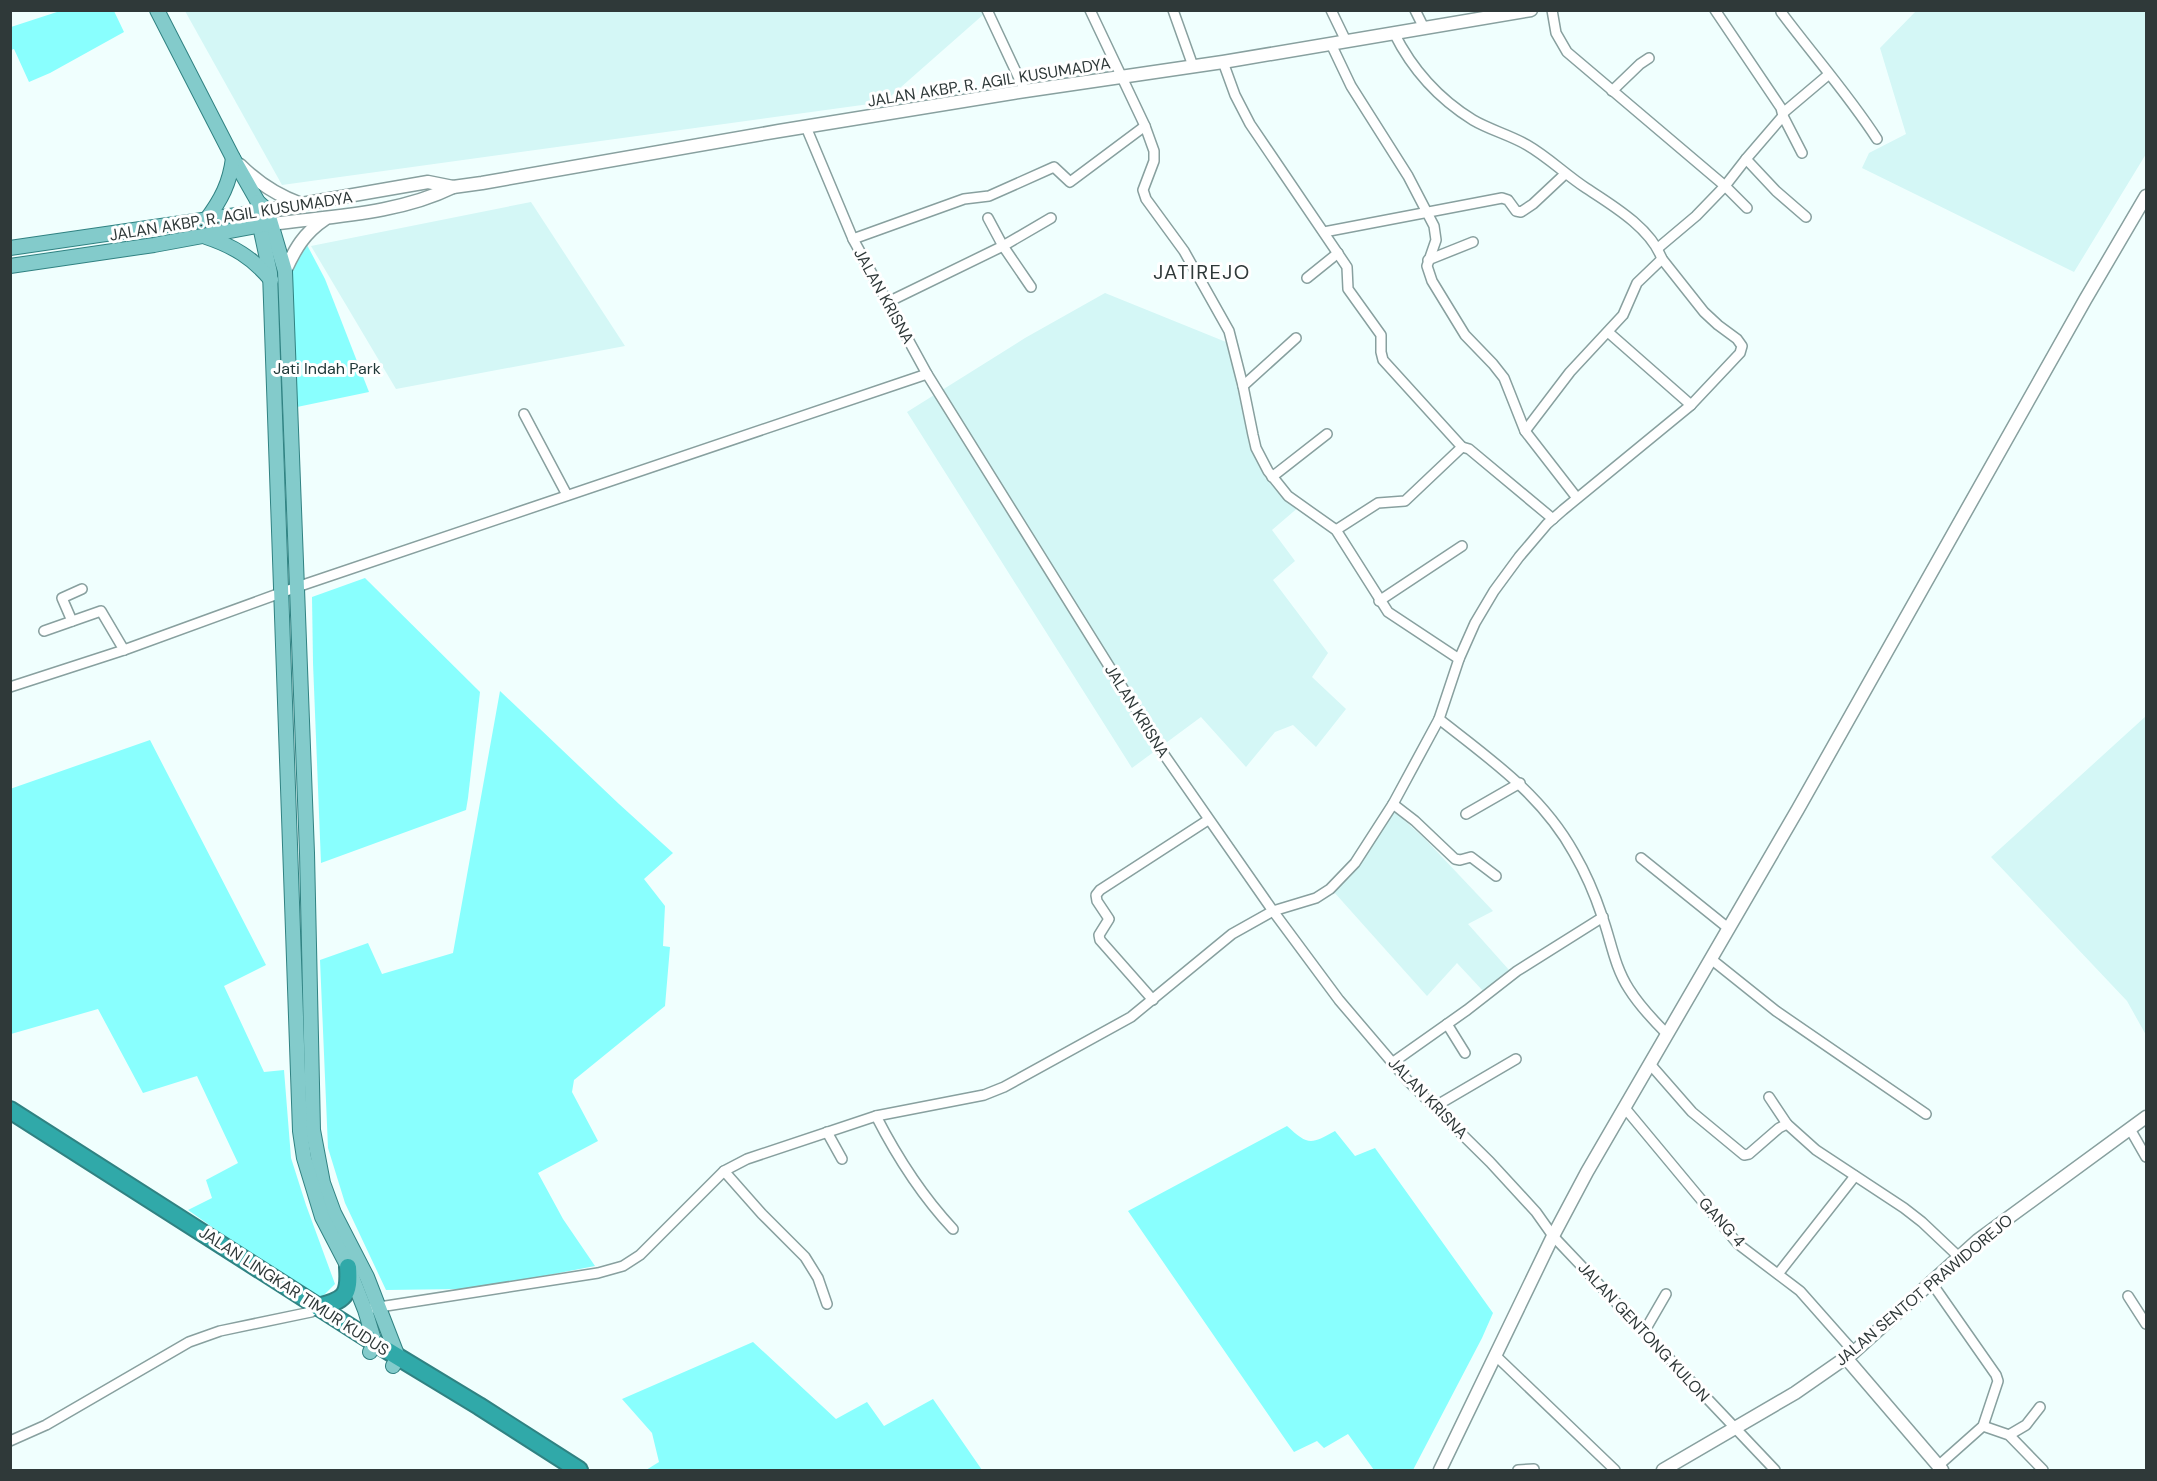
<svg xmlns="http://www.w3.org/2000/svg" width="2157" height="1481" viewBox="0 0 2157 1481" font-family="'DM Sans',sans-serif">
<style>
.built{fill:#d4f7f6}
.green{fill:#89fffe}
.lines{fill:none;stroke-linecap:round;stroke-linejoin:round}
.street-casing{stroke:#88a09f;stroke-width:12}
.secondary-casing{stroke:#88a09f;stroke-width:15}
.primary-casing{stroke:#308282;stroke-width:16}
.highway-casing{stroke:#308282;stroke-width:20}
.street{stroke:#fff;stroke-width:9}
.secondary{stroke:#fff;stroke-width:12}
.primary{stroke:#83cbcb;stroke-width:14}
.highway{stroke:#30a9a9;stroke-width:16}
.labels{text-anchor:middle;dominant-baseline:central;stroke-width:6;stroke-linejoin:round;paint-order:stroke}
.street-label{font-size:16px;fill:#2f3939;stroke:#fff}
.park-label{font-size:16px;fill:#203838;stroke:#fff}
.quarter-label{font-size:20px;letter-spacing:1.5px;fill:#2f3939;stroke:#fff}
</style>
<rect width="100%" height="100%" fill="#f0fffe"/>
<!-- built -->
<g class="built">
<polygon points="982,11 984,14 884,102 282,185 185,11"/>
<polygon points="1916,11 2146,11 2146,154 2074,272 1862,168 1869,153 1906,134 1880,48"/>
<polygon points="531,202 625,346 396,389 311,246"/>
<polygon points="1105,293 1231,344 1254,448 1300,506 1272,530 1295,561 1273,580 1328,653 1312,677 1346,709 1316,747 1293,725 1275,732 1246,767 1201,717 1132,768 907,412 1025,338"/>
<polygon points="2146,716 2146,1035 2127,1001 1991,857"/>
<polygon points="1394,811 1425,839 1493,911 1468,924 1509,970 1484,992 1457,963 1427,996 1334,892 1350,877"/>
</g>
<!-- green -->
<g class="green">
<polygon points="114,11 124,32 50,73 29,82 14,49 11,50 11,27 60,11"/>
<polygon points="306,243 325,279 369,392 297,407 289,277 294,255"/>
<polygon points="365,578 480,692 468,798 466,810 321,863 313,663 312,597"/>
<polygon points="500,691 619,804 673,853 644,879 665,906 663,946 670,947 665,1006 574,1080 572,1092 598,1141 538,1173 563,1219 595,1266 528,1279 462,1289 386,1290 345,1203 328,1148 320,960 368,943 382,974 453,953"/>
<polygon points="150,740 266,965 224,986 264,1072 284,1070 291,1158 306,1205 335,1284 319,1300 273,1270 188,1210 212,1198 206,1180 238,1163 197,1076 143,1093 98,1009 11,1034 10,789"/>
<path d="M1287 1126C1308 1145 1310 1145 1335 1131L1355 1156 1375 1148 1493 1313 1482 1338 1413 1470H1374L1348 1434 1324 1448 1317 1441 1294 1452 1128 1211Z"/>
<polygon points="753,1342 836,1419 867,1402 884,1426 933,1399 982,1470 646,1470 659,1462 652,1433 622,1399"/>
</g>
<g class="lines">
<defs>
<g id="street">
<polyline points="987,10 1025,91"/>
<polyline points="1090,10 1145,126 1154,151 1154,161 1143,190 1146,199 1184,251 1229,331 1243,386 1253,435 1256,448 1268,471 1288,496 1336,530 1388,612 1459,659"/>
<polyline points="1173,10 1193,66"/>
<polyline points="1331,10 1346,41"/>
<polyline points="1415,10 1424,28"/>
<polyline points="1552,10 1556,33 1567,52 1725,186 1747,208"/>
<path d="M1781 12C1813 55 1848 94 1877 139"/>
<polyline points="1331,44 1351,86 1408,176 1434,226 1436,240 1427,266 1432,281 1465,335 1493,364 1504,378 1525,431 1577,498"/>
<polyline points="1223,62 1235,95 1250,124 1347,267 1348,289 1381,335 1381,352 1383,360 1462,447 1405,501 1378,503 1336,530"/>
<polyline points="1612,91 1640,64 1649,58"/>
<polyline points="1783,113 1828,75"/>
<polyline points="1783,116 1802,153"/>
<polyline points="806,127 853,239 927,374 1165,756 1273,911 1339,1000 1408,1081 1490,1162 1536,1212 1553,1236 1775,1470"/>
<polyline points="1746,159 1776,191 1806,217"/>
<polyline points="988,218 1003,246 1031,287"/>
<polyline points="1324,232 1502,198 1508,200 1516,211 1521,212 1533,204 1565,174"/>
<polyline points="853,239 964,199 989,196 1054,167 1070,182 1145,126"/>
<polyline points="1658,248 1696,216 1725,186 1746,159 1783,116 1781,108 1715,10"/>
<polyline points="1428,260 1473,242"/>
<polyline points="1307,278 1338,253"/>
<polyline points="886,303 1003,246 1051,218"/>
<polyline points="1608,332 1691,405"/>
<polyline points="1243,386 1296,338"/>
<polyline points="524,414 567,495"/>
<polyline points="1525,431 1570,372 1623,315 1637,283 1662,259"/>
<polyline points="1462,447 1469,449 1553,519"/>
<polyline points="1272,477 1327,434"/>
<polyline points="1379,601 1462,546"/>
<polyline points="72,621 62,598 82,589"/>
<polyline points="44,631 101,611 124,650"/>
<polyline points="10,687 124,650 297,587 927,374"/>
<path d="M1439 719C1490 759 1542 795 1574 853 1585 872 1595 895 1602 916 1611 940 1614 966 1629 989 1639 1005 1653 1020 1667 1034"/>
<polyline points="1393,804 1415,821 1455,859 1460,860 1471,857 1496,876"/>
<polyline points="1466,814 1520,783"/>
<polyline points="1641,858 1728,928"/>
<polyline points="1711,959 1776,1011 1926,1114"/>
<polyline points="1153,1000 1100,940 1099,935 1109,919 1097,901 1096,895 1100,890 1208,820"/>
<polyline points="1447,1024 1465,1053"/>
<polyline points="1392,1063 1467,1010 1517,971 1603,917"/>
<polyline points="1650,1064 1692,1112 1744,1155 1749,1154 1779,1128 1787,1124 1816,1150 1904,1208 1922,1222 1959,1257"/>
<polyline points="1769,1097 1787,1124"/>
<polyline points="1434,1107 1516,1059"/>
<polyline points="1624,1107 1738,1244 1800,1291 1854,1352"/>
<path d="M876 1116C896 1155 923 1197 953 1229"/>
<polyline points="2130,1129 2146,1157"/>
<polyline points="827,1132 842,1159"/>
<polyline points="724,1171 762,1214 805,1257 818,1278 827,1304"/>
<polyline points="1778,1274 1855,1176"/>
<polyline points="1931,1282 1996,1375 1998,1381 1983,1426 1938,1466"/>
<polyline points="2128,1296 2146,1324"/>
<path d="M373 1308 598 1273 623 1266 640 1255 724 1171 747 1159 876 1116 984 1095 1004 1087 1131 1017 1232 934 1273 911 1316 898 1330 889 1355 863 1393 804 1439 719 1459 659 1475 623 1494 591 1519 557 1547 524 1563 510 1691 405 1740 353 1742 346 1737 339 1718 325 1704 312 1662 259C1651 228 1612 205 1586 188 1566 175 1548 157 1527 145 1510 135 1490 130 1473 120 1439 99 1412 69 1394 33"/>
<polyline points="1644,1332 1666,1294"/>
<polyline points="1496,1356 1615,1470"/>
<polyline points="1983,1426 2009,1435 2043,1470"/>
<polyline points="2009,1435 2026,1425 2040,1407"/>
<polyline points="10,1441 46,1425 189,1342 220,1331 311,1312 318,1307"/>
<polyline points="1518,1470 1534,1469"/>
</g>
<g id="secondary">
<path d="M240 165C258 183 276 195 301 204"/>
<polyline points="267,210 428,182 453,187 482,183 779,131 1025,91 1223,62 1531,10"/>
<path d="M272 224C332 216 398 214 453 187"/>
<path d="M285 271C295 249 304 233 325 219"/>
<polyline points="1846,1358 1942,1470"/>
<polyline points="1440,1470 1553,1236 1587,1172 1798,809 2085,300 2146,196"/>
<polyline points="1663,1470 1795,1393 1854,1352 1978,1240 2146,1117"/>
</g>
<g id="primary">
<polyline points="157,10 233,158 258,202 267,210 285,271 307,853 313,1130 323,1183 334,1213 367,1277 398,1357 393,1366"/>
<polyline points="258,202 257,212 270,273 300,1131 304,1158 322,1217 348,1267 365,1310 375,1343 370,1352"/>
<path d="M206 220C221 200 230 183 233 158"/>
<path d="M206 237C233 246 253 258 271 280"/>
<polyline points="10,248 264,211"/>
<polyline points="10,266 154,245 267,224"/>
</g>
<g id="highway">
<polyline points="10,1110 375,1343 479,1406 579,1470"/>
<path d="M318 1307C345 1300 350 1296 348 1267"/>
</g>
</defs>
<!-- street casing -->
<use href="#street" class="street-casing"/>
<!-- secondary casing -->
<use href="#secondary" class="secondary-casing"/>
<!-- primary casing -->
<use href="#primary" class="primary-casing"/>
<!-- highway casing -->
<use href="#highway" class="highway-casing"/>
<!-- street -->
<use href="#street" class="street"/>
<!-- secondary -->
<use href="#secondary" class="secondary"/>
<!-- primary -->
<use href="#primary" class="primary"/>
<!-- highway -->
<use href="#highway" class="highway"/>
</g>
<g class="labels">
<!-- street labels -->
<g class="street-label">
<text transform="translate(989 82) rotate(-9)">JALAN AKBP. R. AGIL KUSUMADYA</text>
<text transform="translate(231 216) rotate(-9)">JALAN AKBP. R. AGIL KUSUMADYA</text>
<text transform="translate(884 296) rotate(61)">JALAN KRISNA</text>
<text transform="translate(1137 711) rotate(58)">JALAN KRISNA</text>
<text transform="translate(1428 1098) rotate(46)">JALAN KRISNA</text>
<text transform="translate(1722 1222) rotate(48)">GANG 4</text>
<text transform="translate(1924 1290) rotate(-40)">JALAN SENTOT PRAWIDOREJO</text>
<text transform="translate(294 1291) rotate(33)">JALAN LINGKAR TIMUR KUDUS</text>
<text transform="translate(1644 1332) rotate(47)">JALAN GENTONG KULON</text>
</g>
<!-- park labels -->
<g class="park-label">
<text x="327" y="368">Jati Indah Park</text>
</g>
<!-- quarter labels -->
<g class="quarter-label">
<text x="1202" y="272">JATIREJO</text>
</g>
</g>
<!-- border -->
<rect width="2157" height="1481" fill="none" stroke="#2f3939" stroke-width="24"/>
</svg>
